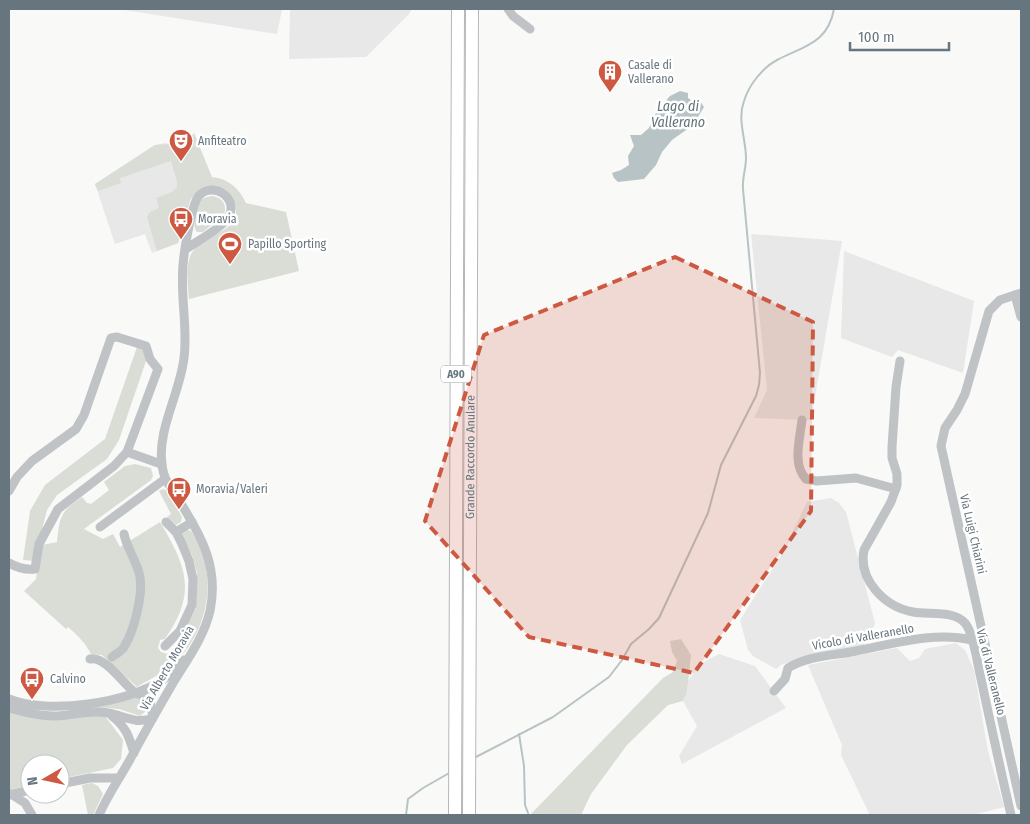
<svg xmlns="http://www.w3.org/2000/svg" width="1030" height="824" viewBox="0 0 1030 824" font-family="'Fira Sans Condensed',sans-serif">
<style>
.built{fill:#e7e8e7}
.green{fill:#d9ddd6}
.water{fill:#b8c3c6}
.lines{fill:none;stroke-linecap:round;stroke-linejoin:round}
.stream{stroke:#b8c3c6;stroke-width:2}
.highway-casing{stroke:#b5b8bb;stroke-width:14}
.minor{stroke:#bfc3c6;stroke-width:9}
.highway{stroke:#fff;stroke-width:12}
.marked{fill:#ce5942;fill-opacity:0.2;stroke:#ce5942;stroke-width:4;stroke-dasharray:10 6;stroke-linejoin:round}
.labels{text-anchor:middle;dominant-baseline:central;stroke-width:5;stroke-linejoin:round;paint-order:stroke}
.shield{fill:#fff;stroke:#959fa5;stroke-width:1}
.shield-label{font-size:11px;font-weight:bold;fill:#67767e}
.poi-label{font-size:12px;fill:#67767e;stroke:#fff;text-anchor:start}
.street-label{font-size:12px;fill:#67767e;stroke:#fff}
.water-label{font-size:14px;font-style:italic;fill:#627378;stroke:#fff}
</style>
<rect width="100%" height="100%" fill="#f9f9f7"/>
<!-- built -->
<g class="built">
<polygon points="118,9 282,9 277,34"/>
<polygon points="290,9 412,9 409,14 366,57 289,59"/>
<polygon points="165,143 175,145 184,149 197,178 178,243 152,253 145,234 115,244 95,184 155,145"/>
<polygon points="751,234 842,241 811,420 754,418 767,390"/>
<polygon points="844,251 974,301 963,373 898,350 892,357 841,338"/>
<polygon points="831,498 839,503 846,512 875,623 872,633 862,647 816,653 781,665 776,669 753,656 748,650 740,620 782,554 807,502"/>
<polygon points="956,643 965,650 974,670 988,751 1004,807 973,815 870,815 841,755 842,745 808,665 897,648 910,661 919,658 925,649"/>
<polygon points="719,654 755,666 786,708 682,764 679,756 697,726 683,701 687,692 688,681 700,664"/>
</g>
<!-- green -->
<g class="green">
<path d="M194 133 212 177C229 179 239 188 246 203L286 212 299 271 189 299C188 284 184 264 193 251 200 242 223 232 233 223 239 210 236 197 224 189L197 192 190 200 178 243 157 251 147 217 150 212 159 208 156 198 172 192 177 187V181L171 161 120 178 121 183 98 191 95 184 155 145 170 144 182 148Z"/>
<path d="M213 196C223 198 227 205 224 215L203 232H197C191 226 196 207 201 200 205 197 209 196 213 196Z"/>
<polygon points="137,347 144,350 147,358 119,440 107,459 57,495 47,510 34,561 23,560 30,511 45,485 105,439"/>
<path d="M135 464 151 468 153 476 151 480 84 529 103 539 113 534 120 547 160 522C187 567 197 593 165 639L160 640 158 648 161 652 167 654 179 643 196 608 197 573 192 555 182 537V532L185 529 191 531C219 571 210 628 176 662 165 672 150 679 137 687L102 655 91 654C85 642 78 636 68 627L66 629 24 591 36 579 42 545 57 542C60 516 60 512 82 497L87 503 91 504 109 490 104 482 125 466Z"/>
<polygon points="163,489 168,491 182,517 181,522 176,525 167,517 171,514 159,491"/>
<polygon points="681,639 691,655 687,692 683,701 668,705 627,745 591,794 581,815 530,815 663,678 673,672 677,661 672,652 670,641"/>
<polygon points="137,697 145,700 148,709 140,716 119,709 98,707"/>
<polygon points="9,709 105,716 123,740 121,759 113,768 60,779 60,764 30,764 30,785 9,790"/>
<polygon points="92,783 98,786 103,794 93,815 88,815 82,785"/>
</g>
<!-- water -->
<polygon class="water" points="680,91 688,93 688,98 695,103 700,101 704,107 693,125 672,140 662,152 656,165 644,179 618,182 614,178 612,173 621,170 629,165 628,156 634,146 630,135 641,135 649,128 657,111 670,96"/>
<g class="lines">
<!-- stream -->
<g class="stream">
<polyline points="519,734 524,766 525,805 528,813"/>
<path d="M474 758 553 717 609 677 622 660 631 644 649 629 659 618 708 513 721 465 756 396 759 385 760 373 743 189C742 178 746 169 746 158 746 139 737 120 744 101 749 85 762 68 777 60 804 46 828 43 834 9"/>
<polyline points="406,815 408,799 423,788 451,772"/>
</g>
<defs>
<g id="highway">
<polyline points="455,815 458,9"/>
<path id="s1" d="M469 815 472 9"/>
</g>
</defs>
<!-- highway casing -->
<use href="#highway" class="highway-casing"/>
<!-- minor -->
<g class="minor">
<polyline points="508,9 513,16 530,29"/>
<polyline points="1021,293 1000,300 989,311 965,394 957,410 945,428 941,446 1021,806"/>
<polyline points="1015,295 1021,317"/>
<path d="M900 361 896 387 892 447V458L897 474V485L891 502 864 550C858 580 885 607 913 612 929 615 953 610 965 623 973 632 977 661 980 674 990 721 1000 768 1011 815"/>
<path d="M802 420C800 438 792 465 806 479L817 481 856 478 896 489"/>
<polyline points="127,452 161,464"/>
<path d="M9 491 17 477 32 461 76 429 84 415 111 338 117 337 146 346 150 359 158 369 127 452 114 466 58 509 39 544 35 569C26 570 16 567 9 563"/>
<polyline points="100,527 165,479"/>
<polyline points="176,532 192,522"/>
<polyline points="165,646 180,631 192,605 193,579 189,561 182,544 176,532 166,522"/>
<path d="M112 657C116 654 122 651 124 647 134 631 143 596 140 577 137 561 127 549 124 534"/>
<path d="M90 659C105 656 122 682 133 691 139 695 144 695 150 700L153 717"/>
<path d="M774 691 785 679 788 668C809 655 833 656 856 651 893 644 934 631 972 640"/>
<path d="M9 699C48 715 130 703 164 679 171 674 177 666 184 660"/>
<path d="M9 708C23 712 39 716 54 716 72 716 90 709 108 713 125 716 136 725 153 718"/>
<path d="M112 716C126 727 129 736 134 753"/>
<polyline points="60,784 90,778 119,778"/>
<polyline points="11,794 25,803 32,815"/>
<polyline points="9,795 30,790"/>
<path d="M99 815C108 794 122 775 133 754 146 730 159 707 173 683 187 660 204 637 210 611 219 568 202 537 180 502 172 490 163 479 162 464 157 430 180 393 184 358 188 327 180 296 183 265 184 252 191 207 198 197 211 180 239 197 229 216 224 227 197 241 186 249"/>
</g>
<!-- highway -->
<use href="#highway" class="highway"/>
</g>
<!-- marked area -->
<path class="marked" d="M675 257 813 322 811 511 694 673 529 637 425 521 484 335Z"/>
<!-- icons -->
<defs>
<symbol id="building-pin" viewBox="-11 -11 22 30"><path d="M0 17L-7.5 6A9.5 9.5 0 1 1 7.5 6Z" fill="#ce5942" stroke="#fff"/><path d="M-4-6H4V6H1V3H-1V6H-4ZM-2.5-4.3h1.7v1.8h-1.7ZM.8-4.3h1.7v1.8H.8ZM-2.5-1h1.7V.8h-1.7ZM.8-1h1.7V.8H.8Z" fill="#fff"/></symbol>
<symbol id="theatre-pin" viewBox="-11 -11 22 30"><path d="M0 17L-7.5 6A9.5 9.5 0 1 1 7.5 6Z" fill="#ce5942" stroke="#fff"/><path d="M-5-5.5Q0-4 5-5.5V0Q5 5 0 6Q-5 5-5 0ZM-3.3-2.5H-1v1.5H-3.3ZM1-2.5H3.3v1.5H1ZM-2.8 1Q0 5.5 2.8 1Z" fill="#fff"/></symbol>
<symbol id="bus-pin" viewBox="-11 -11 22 30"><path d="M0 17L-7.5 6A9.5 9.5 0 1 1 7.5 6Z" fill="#ce5942" stroke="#fff"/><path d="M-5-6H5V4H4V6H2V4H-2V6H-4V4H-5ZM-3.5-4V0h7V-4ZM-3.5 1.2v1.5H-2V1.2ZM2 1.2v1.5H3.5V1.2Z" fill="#fff"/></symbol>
<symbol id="stadium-pin" viewBox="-11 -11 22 30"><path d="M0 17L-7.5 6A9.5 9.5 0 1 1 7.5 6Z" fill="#ce5942" stroke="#fff"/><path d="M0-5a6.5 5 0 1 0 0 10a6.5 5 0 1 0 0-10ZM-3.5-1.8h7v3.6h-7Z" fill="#fff"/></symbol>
</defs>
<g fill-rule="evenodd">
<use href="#building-pin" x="596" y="58" width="28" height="38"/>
<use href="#theatre-pin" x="167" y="127" width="28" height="38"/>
<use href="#bus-pin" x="167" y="205" width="28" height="38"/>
<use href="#stadium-pin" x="216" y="230" width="28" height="38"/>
<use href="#bus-pin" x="165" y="475" width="28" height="38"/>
<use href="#bus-pin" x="18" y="665" width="28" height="38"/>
</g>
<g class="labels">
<!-- shield labels -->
<rect class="shield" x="441" y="365.5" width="30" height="17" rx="4"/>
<g class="shield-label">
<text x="456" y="374">A90</text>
</g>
<!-- poi labels -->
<g class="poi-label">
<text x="628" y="65">Casale di<tspan x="628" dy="14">Vallerano</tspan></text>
<text x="198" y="141">Anfiteatro</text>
<text x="198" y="219">Moravia</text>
<text x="248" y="244">Papillo Sporting</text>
<text x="196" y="489">Moravia/Valeri</text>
<text x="50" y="679">Calvino</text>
</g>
<!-- street labels -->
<g class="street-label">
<text stroke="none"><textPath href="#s1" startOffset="358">Grande Raccordo Anulare</textPath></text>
<text transform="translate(973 534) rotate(77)">Via Luigi Chiarini</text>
<text transform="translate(863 637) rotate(-10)">Vicolo di Valleranello</text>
<text transform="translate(167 668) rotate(-60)">Via Alberto Moravia</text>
<text transform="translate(991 672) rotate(76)">Via di Valleranello</text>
</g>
<!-- water labels -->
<g class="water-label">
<text x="678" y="106">Lago di<tspan x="678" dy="16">Vallerano</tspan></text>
</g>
</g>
<!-- border -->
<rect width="1030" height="824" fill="none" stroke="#67767e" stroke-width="20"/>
<!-- north arrow -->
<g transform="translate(45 779) rotate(261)"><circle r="24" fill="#ffffff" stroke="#c2c8cb"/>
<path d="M0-4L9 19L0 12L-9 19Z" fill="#ce5942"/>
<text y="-8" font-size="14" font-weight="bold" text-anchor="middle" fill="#67767e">N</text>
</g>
<!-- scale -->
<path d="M850 42v8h99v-8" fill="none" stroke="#67767e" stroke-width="2.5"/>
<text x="858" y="42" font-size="15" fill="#67767e" stroke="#ffffff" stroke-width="4" paint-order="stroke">100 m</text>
</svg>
